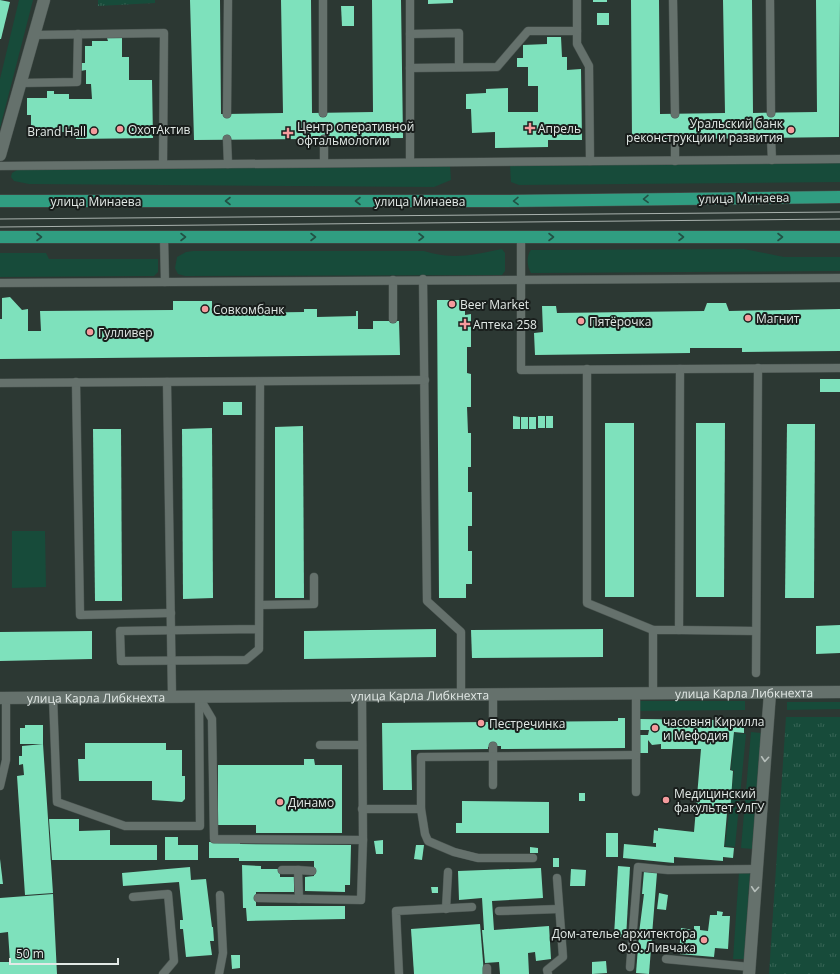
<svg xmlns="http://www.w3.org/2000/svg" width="840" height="974" viewBox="0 0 840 974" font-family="'Open Sans',sans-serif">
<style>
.grass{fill:#174b3a}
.park{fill:url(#park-tufts)}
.building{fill:#7ee1bc}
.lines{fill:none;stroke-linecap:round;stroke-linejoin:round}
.lane-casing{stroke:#4a5450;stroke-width:9}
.street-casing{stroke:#4a5450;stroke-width:13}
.primary-casing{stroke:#4a5450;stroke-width:13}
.lane{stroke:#65716c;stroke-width:8}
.street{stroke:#65716c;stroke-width:12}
.primary{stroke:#309d81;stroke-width:12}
.tram{stroke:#a8b1ad;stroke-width:1}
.oneway{stroke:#225144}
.oneway2{stroke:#b6bfbb}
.poi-dot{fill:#f59b9d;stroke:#191e1c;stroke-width:1.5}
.labels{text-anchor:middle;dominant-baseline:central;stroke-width:4;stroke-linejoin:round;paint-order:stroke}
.poi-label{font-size:12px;fill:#e2e9e6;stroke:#191e1c;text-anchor:start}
.street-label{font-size:12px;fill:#e2e9e6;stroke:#191e1c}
</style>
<defs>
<pattern id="park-tufts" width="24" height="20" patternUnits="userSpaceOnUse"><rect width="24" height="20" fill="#174b3a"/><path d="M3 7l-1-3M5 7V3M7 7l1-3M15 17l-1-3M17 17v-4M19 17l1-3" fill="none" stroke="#386556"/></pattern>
</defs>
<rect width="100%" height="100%" fill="#2c3833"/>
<!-- grass -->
<g class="grass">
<polygon points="19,0 33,0 0,128 0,79"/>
<polygon points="840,163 840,182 519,185 511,182 510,165"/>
<polygon points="450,165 451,180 434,187 29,184 14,181 11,177 12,173 17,170"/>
<path d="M502 249 505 253V271L502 275 185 276 178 274 175 268 177 257 186 252 193 251H424C452 260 474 255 502 249Z"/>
<path d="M744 249 784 257H840V271L531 273C527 267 526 256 531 250Z"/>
<polygon points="0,253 46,253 49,259 158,259 158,272 154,276 149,276 0,277"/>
<polygon points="12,531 45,531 46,587 12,588"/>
<polygon points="640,701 745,701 745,710 640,711"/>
<polygon points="787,702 840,702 840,709 787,710"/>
<polygon points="751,732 761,733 752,849 741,848"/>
<polygon points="734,733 746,734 735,847 725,846 734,770 731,770"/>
<polygon points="739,872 750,872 744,959 733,959"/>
</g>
<!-- park -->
<g class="park">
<polygon points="98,0 155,0 155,3 98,6"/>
<polygon points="786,717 840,717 840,974 769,974"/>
</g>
<!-- building -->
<g class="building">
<polygon points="0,0 10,2 1,39 0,39"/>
<polygon points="190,0 220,0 221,114 227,114 283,113 281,0 311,0 312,113 373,112 372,0 401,0 403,138 194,140"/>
<polygon points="428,0 453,0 453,3 428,4"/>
<rect x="593" y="0" width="14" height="2"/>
<polygon points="631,0 659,0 660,114 725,113 723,0 752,0 753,113 817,112 816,0 840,0 839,137 632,140"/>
<polygon points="341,6 354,6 354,26 342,26"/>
<rect x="597" y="13" width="12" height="12"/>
<polygon points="122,37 122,57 129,57 129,80 152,80 153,138 76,139 76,132 58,132 58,137 35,137 35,131 31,131 31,115 27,115 27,98 47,98 47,91 54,91 54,94 69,94 69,99 92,99 91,84 86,84 86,70 80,71 79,63 85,63 85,46 92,46 92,41 108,41 107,38"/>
<polygon points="547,37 561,37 562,57 567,57 567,70 581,69 582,140 548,140 548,147 495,148 495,132 472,133 471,109 466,109 466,94 486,93 486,89 508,88 508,112 538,112 538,86 528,86 528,67 517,67 517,58 523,58 523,45 547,44"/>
<polygon points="10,297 22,310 28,309 28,331 41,331 40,311 173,310 173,301 212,301 212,313 227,312 227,308 238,313 304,312 304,309 317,309 317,317 356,316 356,311 358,311 358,329 373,329 373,321 399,321 400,355 0,359 0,319 2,319 2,298"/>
<polygon points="437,300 465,300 465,315 471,314 471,347 467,347 467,373 471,374 471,407 467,407 468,433 471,433 471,467 468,467 468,492 472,492 472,526 468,526 468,551 472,551 472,584 466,584 466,598 439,598"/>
<polygon points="707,303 726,303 729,311 840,309 840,351 742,352 742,348 690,348 690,353 535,355 534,333 543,332 542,306 556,306 557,313 704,311"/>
<rect x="820" y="379" width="20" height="13"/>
<rect x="223" y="402" width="19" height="13"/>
<polygon points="513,416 520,417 520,429 513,429"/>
<rect x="538" y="416" width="7" height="12"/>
<rect x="546" y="416" width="7" height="12"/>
<rect x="521" y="417" width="7" height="12"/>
<rect x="529" y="417" width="7" height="12"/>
<rect x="605" y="423" width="29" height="174"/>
<polygon points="696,423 725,423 724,597 696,597"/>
<polygon points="787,424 815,424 814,598 785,598"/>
<polygon points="303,426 304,598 275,598 275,427"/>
<polygon points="212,428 213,598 183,599 182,429"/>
<polygon points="93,429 121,429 122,601 95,601"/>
<polygon points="840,625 840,653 816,654 816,626"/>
<polygon points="436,629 436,657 304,659 304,631"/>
<polygon points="603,629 603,657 472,658 471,630"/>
<polygon points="92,631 92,659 0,661 0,632"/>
<polygon points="618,718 625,718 625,748 501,749 501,746 493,746 488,747 488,749 411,750 412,790 383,790 382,723 488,722 488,724 500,723 501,722 618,721"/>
<polygon points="723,718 735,718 734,722 744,723 744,733 734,732 730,770 733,771 730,813 727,813 724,847 734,848 733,858 723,857 723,861 674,857 674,863 623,858 624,844 656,847 656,843 653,843 654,830 658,831 658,828 694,832 701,749 661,749 661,744 652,745 648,740 648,753 640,753 640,735 648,735 649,730 640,730 639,719 724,720"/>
<polygon points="25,725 43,725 43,744 20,744 20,728 25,728"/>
<polygon points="85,743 166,743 166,750 182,750 182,776 185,776 185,799 182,802 152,800 152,781 79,781 78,759 85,759"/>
<polygon points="43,744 53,893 25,895 17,776 24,775 23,764 19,765 19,756 22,756 22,746"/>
<polygon points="304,759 314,759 315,765 342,765 342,833 256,833 256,825 218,825 218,765 304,765"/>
<rect x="579" y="793" width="6" height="8"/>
<polygon points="462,801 549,802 549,833 456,833 456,823 462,823"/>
<polygon points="49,819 79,819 79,831 110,830 110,845 157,845 157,860 52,860"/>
<rect x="606" y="833" width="12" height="24"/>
<polygon points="165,837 178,837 178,845 198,845 198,860 165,860"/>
<polygon points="383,840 383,854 376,854 374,841"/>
<polygon points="209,842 240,842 240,844 351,845 350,885 345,885 345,892 305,891 305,877 314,876 314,861 239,861 239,858 209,858"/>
<polygon points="416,845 424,845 422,860 414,859"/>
<polygon points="530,847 538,848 538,853 530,853"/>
<rect x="553" y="858" width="6" height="9"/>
<polygon points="0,859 3,884 0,884"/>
<polygon points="242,865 261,866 261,869 280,869 280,877 294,877 294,892 256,892 256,906 345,906 345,919 247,921 246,908 243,908"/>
<polygon points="618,866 630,867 626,938 614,936"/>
<polygon points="190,867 191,880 206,879 212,927 213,927 214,941 210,941 212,955 186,957 183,929 180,929 180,920 183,920 179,882 123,886 122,873"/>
<polygon points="541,868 543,898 492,901 494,930 549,926 551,959 536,961 535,952 528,953 529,974 500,974 499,962 485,963 482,930 484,930 482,898 459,900 458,871"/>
<polygon points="571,869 586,870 585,886 570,886"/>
<polygon points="644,871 657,873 652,935 639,933 644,894 642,894"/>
<polygon points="431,887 438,887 438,893 432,893"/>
<polygon points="659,893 668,895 666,910 657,909"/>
<polygon points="53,894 57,974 0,974 0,962 10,962 8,932 0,933 0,898"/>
<polygon points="717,911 723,912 722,916 730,916 728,949 715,948 714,957 679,954 681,928 694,930 694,926 700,926 700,930 708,931 710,915 717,915"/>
<polygon points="480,924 484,974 414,974 411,929"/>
<polygon points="639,935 652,936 649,974 636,973"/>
<polygon points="231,955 240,955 240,968 232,969"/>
<polygon points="606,961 607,973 592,974 592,962"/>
</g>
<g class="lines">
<defs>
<g id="lane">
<polyline points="323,0 323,113"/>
<polyline points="410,0 410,68 497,67 528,31 577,31"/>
<polyline points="577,0 577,44 589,66 590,161"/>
<polyline points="673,0 675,114"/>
<polyline points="770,0 771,113"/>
<polyline points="410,34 459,33 459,67"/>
<polyline points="34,35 164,33 163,164"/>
<polyline points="21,83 77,82 78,34"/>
<polyline points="227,114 228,0"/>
<polyline points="771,138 772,160"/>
<polyline points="227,139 228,164"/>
<polyline points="324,139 324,163"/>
<polyline points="675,139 675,161"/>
<polyline points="410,162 410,68"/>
<polyline points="0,166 840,159"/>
<polyline points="164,237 165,282"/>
<polyline points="521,237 521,370 840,368"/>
<polyline points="423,279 427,601 461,632 461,695"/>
<polyline points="393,280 393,319"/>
<polyline points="0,283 840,278"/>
<polyline points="587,369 587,603 653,630 679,630 680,369"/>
<polyline points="76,382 80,615 171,613"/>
<polyline points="167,382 172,696"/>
<polyline points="0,383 425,380"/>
<polyline points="260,605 314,604 314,577"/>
<polyline points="259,629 120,631 121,661 246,660 259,649 260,382"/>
<polyline points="653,630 653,694"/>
<polyline points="679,630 756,631"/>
<polyline points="756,673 758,368"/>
<polyline points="636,694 636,792"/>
<polyline points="493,695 493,723"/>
<polyline points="53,697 57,802 125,826 200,826 199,696"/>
<polyline points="199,697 212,719 214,839 363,840"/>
<polyline points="320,745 362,745"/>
<polyline points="493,746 493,785"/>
<polyline points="0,786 6,760 6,698"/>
<polyline points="362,809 421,809 421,757 636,755"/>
<polyline points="421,809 425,834 428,841 454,852 478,858 533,858"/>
<polyline points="282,870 298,870 299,899"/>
<polyline points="298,870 312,871"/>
<polyline points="133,897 168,894 174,961 163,974"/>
<polyline points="258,898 361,900 363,840 362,695"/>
<polyline points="446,909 448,872"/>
<polyline points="499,911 559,909"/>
<polyline points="666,959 750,967"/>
<polyline points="630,967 638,867 668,870 757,869"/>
<polyline points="487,968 487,974"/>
<polyline points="219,974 223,953 220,895"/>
<polyline points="399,974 396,911 472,907"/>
<polyline points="548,974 547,970 563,957 557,878"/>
</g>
<g id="street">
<polyline points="0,155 44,0"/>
<path id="s1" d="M0 698 840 692"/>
<polyline points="749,974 770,693"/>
</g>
<g id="primary">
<polyline points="0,201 507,201 840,197"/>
<polyline points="0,237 840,237"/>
</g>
</defs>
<!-- lane casing -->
<use href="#lane" class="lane-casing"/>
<!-- street casing -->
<use href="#street" class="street-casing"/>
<!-- primary casing -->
<use href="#primary" class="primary-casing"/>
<!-- lane -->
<use href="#lane" class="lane"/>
<!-- street -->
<use href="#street" class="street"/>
<!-- primary -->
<use href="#primary" class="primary"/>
<!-- tram -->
<g class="tram">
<polyline points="0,219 840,212"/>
<polyline points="0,227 840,219"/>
</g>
</g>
<!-- one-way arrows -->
<defs><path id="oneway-chevron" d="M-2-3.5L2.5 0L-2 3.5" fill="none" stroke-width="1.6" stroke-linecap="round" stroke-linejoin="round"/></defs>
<g class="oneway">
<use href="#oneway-chevron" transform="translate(646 199) rotate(179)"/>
<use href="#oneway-chevron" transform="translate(228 201) rotate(180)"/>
<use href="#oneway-chevron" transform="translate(358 201) rotate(180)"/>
<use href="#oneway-chevron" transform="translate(516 201) rotate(179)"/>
<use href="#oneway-chevron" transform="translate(39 237)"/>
<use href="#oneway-chevron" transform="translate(183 237)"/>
<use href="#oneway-chevron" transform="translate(313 237)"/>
<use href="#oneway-chevron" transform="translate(421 237)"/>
<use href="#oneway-chevron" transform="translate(551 237)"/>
<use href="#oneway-chevron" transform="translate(681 237)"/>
<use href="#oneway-chevron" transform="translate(780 237)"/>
</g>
<g class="oneway2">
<use href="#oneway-chevron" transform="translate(765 759) rotate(94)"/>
<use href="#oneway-chevron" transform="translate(755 889) rotate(94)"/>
</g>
<!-- markers -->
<g class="poi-dot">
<path d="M528 122h4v4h4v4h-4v4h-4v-4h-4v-4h4z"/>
<circle cx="120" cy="129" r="4"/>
<circle cx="791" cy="130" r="4"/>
<circle cx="94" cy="131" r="4"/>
<path d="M286 127h4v4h4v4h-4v4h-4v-4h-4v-4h4z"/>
<circle cx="452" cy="304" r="4"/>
<circle cx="205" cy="309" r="4"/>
<circle cx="748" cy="318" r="4"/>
<circle cx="581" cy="321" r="4"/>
<path d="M463 318h4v4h4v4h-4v4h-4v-4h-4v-4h4z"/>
<circle cx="90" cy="332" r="4"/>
<circle cx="481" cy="723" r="4"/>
<circle cx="655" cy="728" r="4"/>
<circle cx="666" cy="800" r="4"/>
<circle cx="280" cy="802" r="4"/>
<circle cx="704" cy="940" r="4"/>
</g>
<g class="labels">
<!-- poi labels -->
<g class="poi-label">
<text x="783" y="123" text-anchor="end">Уральский банк<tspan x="783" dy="14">реконструкции и развития</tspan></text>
<text x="297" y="126">Центр оперативной<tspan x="297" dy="14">офтальмологии</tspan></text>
<text x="538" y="128">Апрель</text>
<text x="128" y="129">ОхотАктив</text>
<text x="86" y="131" text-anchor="end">Brand Hall</text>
<text x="460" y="304">Beer Market</text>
<text x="213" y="309">Совкомбанк</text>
<text x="756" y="318">Магнит</text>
<text x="589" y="321">Пятёрочка</text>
<text x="473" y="324">Аптека 258</text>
<text x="98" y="332">Гулливер</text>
<text x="663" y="721">часовня Кирилла<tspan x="663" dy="14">и Мефодия</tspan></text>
<text x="489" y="723">Пестречинка</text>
<text x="674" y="793">Медицинский<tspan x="674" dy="14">факультет УлГУ</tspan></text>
<text x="288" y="802">Динамо</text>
<text x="696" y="933" text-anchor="end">Дом-ателье архитектора<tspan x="696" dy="14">Ф.О. Ливчака</tspan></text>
</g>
<!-- street labels -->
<g class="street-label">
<text transform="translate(744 198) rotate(-1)">улица Минаева</text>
<text x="96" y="201">улица Минаева</text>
<text x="420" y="201">улица Минаева</text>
<text stroke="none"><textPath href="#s1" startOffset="744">улица Карла Либкнехта</textPath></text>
<text stroke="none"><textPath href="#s1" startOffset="420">улица Карла Либкнехта</textPath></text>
<text stroke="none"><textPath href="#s1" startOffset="96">улица Карла Либкнехта</textPath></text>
</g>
</g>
<!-- scale -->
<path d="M10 958v6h108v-6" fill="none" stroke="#e2e9e6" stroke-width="2"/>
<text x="16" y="958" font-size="12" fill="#e2e9e6" stroke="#191e1c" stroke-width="3" paint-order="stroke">50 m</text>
</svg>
